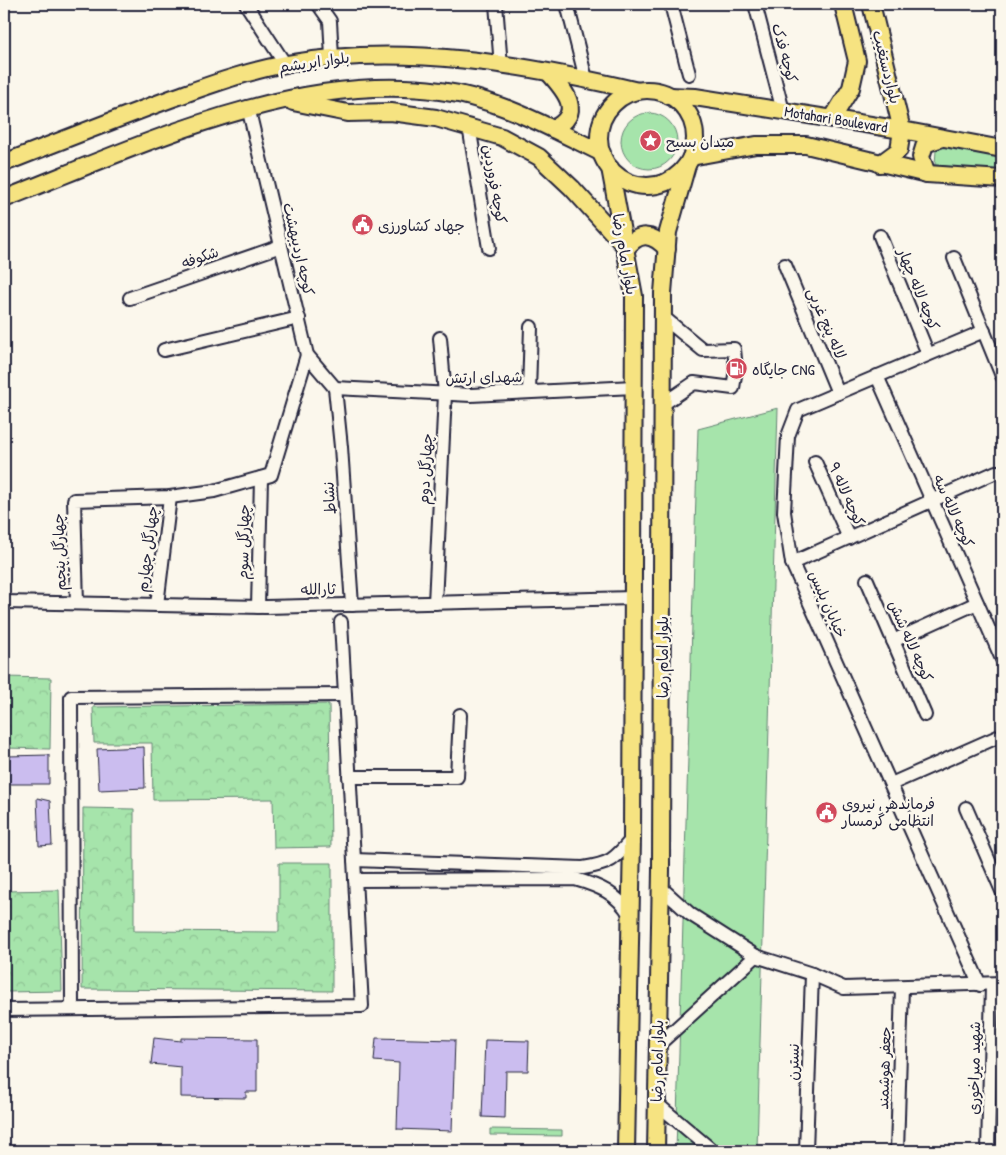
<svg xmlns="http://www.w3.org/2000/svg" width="1006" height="1155" viewBox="0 0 1006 1155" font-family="'Patrick Hand','Playpen Sans Arabic',sans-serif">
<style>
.green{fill:#a6e4ab;stroke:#648373}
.forest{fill:url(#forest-crowns);stroke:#648373}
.building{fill:#cbbdef;stroke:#22223b}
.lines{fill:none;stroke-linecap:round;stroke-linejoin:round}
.minor-casing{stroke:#22223b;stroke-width:16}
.major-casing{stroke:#22223b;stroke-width:20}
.minor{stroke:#fbf7ec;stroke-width:12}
.major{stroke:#f6e381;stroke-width:16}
.labels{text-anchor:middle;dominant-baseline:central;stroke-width:5;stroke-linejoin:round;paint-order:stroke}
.street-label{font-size:15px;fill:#22223b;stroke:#fbf7ec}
.poi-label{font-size:15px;fill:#22223b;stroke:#fbf7ec;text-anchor:start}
</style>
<defs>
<pattern id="forest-crowns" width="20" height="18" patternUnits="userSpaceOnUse" patternTransform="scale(1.25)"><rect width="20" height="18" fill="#a6e4ab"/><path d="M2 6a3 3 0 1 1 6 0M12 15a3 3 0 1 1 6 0" fill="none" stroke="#8fc394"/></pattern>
</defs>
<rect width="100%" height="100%" fill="#fbf7ec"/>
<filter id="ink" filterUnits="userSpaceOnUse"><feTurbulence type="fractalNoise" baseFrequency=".02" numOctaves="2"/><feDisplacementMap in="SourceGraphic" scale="10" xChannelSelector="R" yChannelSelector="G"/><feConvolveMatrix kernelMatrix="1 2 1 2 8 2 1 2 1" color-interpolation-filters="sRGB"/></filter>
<g filter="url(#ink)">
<!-- green -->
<g class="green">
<circle cx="649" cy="141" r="28"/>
<polygon points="944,145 1002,154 1002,172 935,165 936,150"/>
<polygon points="778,408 757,1149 757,1151 676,1151 698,429"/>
<polygon points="490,1129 562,1130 562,1136 490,1135"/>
</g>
<!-- forest -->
<g class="forest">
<polygon points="4,677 51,678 50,749 4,748"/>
<polygon points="329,704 331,847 274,848 273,799 153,800 152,743 94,743 93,707"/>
<polygon points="83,808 134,809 134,931 279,932 279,863 332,863 332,991 82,989"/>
<polygon points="59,890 62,991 6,992 4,891"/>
</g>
<!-- building -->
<g class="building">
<polygon points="144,747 145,788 99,790 97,749"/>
<polygon points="49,755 49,784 8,784 7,756"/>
<polygon points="37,798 50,801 52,845 39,846"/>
<polygon points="154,1038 181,1041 181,1038 257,1039 257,1092 246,1092 246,1098 181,1097 181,1067 151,1064"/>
<polygon points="376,1038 455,1040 452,1131 397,1129 399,1063 374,1061"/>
<polygon points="485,1040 529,1041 528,1071 506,1071 505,1118 482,1117"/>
</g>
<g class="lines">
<defs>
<g id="minor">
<polyline points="246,4 285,64"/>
<polyline points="318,4 330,21 332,57"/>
<polyline points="496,4 501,66"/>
<polyline points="567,4 586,79"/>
<polyline points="671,4 689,74"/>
<polyline points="755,4 783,111"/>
<polyline points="248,107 307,355 335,388"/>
<polyline points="469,126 489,248"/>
<polyline points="880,236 928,354"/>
<polyline points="954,258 1002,376"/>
<polyline points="785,265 838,393"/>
<polyline points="130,298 281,246"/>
<polyline points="164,350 299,318"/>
<polyline points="877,376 1002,659"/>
<polyline points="335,388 471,395 634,387"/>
<polyline points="335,388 341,447 352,605"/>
<polyline points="529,392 531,327"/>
<polyline points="663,404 694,383 733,388 736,369 734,349 703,350 663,317"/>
<polyline points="815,462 849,538"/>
<polyline points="792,563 996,472 1002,472"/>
<polyline points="867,580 925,715"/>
<polyline points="4,602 266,607 633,598"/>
<polyline points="77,603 74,500 170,497 214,491 271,475 307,355"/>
<polyline points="435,603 445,394 440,338"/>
<polyline points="157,605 170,497"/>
<polyline points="258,607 261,478"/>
<polyline points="893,641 977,603"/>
<polyline points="349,777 457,777 460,715"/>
<polyline points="891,784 1002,735"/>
<polyline points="966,808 1002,891"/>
<path d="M354 860 583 868C610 864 614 860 632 839"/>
<path d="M355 880 575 879C599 886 617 893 630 915"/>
<polyline points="660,887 690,914 756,956 812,974 844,988 1002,983"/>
<polyline points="980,985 792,563 784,512 788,436 798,410 984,331"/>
<polyline points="72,1009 71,697 345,695"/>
<polyline points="4,1010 362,1006 341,622"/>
<polyline points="658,1045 756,956"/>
<polyline points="656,1103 713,1151"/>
<polyline points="806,1151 812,974"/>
<polyline points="897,1151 902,987"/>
<polyline points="988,1151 992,985"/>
</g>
<g id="major">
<polyline points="871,4 902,130 899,150 880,164"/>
<path d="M549 73C566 92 584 113 553 129"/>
<circle cx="647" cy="138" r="48"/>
<polyline points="669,96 695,97 902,130 1002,149"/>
<polyline points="293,102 348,113 391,112 436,118 502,137 539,157 572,188 624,245"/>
<polyline points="832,119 851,88 857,61 843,4"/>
<polyline points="691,157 756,145 806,145 927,174 1002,179"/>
<path d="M4 163C60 141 116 119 173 98 210 85 247 71 286 64 403 43 523 64 638 91"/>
<polyline points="610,168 634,296 632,839 626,1151"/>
<polyline points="927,174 921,157 925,144 942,138"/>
<path d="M4 199C137 147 293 71 440 91 498 98 550 128 602 153"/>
<path d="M625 250C639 231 652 233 667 249"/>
<polyline points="656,1151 661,870 663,293 668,232 687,165"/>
</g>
</defs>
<!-- minor casing -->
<use href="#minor" class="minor-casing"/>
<!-- major casing -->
<use href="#major" class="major-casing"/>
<!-- minor -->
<use href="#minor" class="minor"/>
<!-- major -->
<use href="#major" class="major"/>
</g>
</g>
<!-- icons -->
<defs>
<symbol id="sight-disc" viewBox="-11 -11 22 22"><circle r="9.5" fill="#d1495b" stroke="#fbf7ec"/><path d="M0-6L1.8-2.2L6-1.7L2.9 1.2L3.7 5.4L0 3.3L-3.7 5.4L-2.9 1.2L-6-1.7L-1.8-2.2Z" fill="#fff"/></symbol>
<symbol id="civic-disc" viewBox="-11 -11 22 22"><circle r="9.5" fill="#d1495b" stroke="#fbf7ec"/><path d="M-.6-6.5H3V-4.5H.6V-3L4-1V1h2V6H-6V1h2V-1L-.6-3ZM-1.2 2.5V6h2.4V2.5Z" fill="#fff"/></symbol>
<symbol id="fuel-disc" viewBox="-11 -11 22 22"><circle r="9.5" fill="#d1495b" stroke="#fbf7ec"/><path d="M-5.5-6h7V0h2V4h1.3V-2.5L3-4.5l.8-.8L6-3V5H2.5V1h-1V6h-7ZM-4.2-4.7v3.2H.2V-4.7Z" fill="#fff"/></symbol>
</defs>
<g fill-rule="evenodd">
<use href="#sight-disc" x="638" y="128" width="25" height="25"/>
<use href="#civic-disc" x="350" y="212" width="25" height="25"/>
<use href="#fuel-disc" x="724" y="356" width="25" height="25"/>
<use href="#civic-disc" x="814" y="800" width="25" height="25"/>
</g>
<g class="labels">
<!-- street labels -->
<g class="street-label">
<text transform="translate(785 53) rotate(75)">کوچه فدک</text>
<text transform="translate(314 62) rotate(-8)">بلوار ابریشم</text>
<text transform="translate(887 67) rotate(76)">بلواردستغیب</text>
<text transform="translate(836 119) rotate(9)">Motahari Boulevard</text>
<text transform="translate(495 184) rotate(80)">کوچه فروردین</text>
<text transform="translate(299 249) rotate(77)">کوچه اردیبهشت</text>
<text transform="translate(625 254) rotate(80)">بلوار امام رضا</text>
<text transform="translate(200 257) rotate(-19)">شکوفه</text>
<text transform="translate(919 289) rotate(68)">کوچه لاله چهار</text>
<text transform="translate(827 323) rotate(67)">لاله پنج غربی</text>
<text transform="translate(484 377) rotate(-1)">شهدای ارتش</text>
<text transform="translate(425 469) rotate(-87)">چهارگل دوم</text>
<text transform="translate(847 494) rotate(66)">کوچه لاله ۹</text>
<text transform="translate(329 498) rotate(-94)">نشاط</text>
<text transform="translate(954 511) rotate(66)">کوچه لاله سه</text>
<text transform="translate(243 542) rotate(-89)">چهارگل سوم</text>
<text transform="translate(147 549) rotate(-83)">چهارگل چهارم</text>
<text transform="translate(59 552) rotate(-92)">چهارگل پنجم</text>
<text transform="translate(318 589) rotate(-1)">ثارالله</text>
<text transform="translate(828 604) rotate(66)">خیابان پلیس</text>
<text transform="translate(911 641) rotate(66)">کوچه لاله شش</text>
<text transform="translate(662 657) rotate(-90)">بلوار امام رضا</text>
<text transform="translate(657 1061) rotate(-89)">بلوار امام رضا</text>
<text transform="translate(793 1062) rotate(-88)">نسترن</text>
<text transform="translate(884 1068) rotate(-88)">جعفر هوشمند</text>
<text transform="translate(974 1068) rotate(-89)">شهید میراخوری</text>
</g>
<!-- poi labels -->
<g class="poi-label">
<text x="666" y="141">میدان بسیح</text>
<text x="378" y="225">جهاد کشاورزی</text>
<text x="752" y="369">جایگاه CNG</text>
<text x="842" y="803">فرماندهی نیروی<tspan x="842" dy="17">انتظامی گرمسار</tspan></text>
</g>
</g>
<!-- margin -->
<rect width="1006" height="1155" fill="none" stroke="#fbf7ec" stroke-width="20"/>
<rect x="10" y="10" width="986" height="1135" fill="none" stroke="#22223b" stroke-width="2" filter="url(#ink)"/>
</svg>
